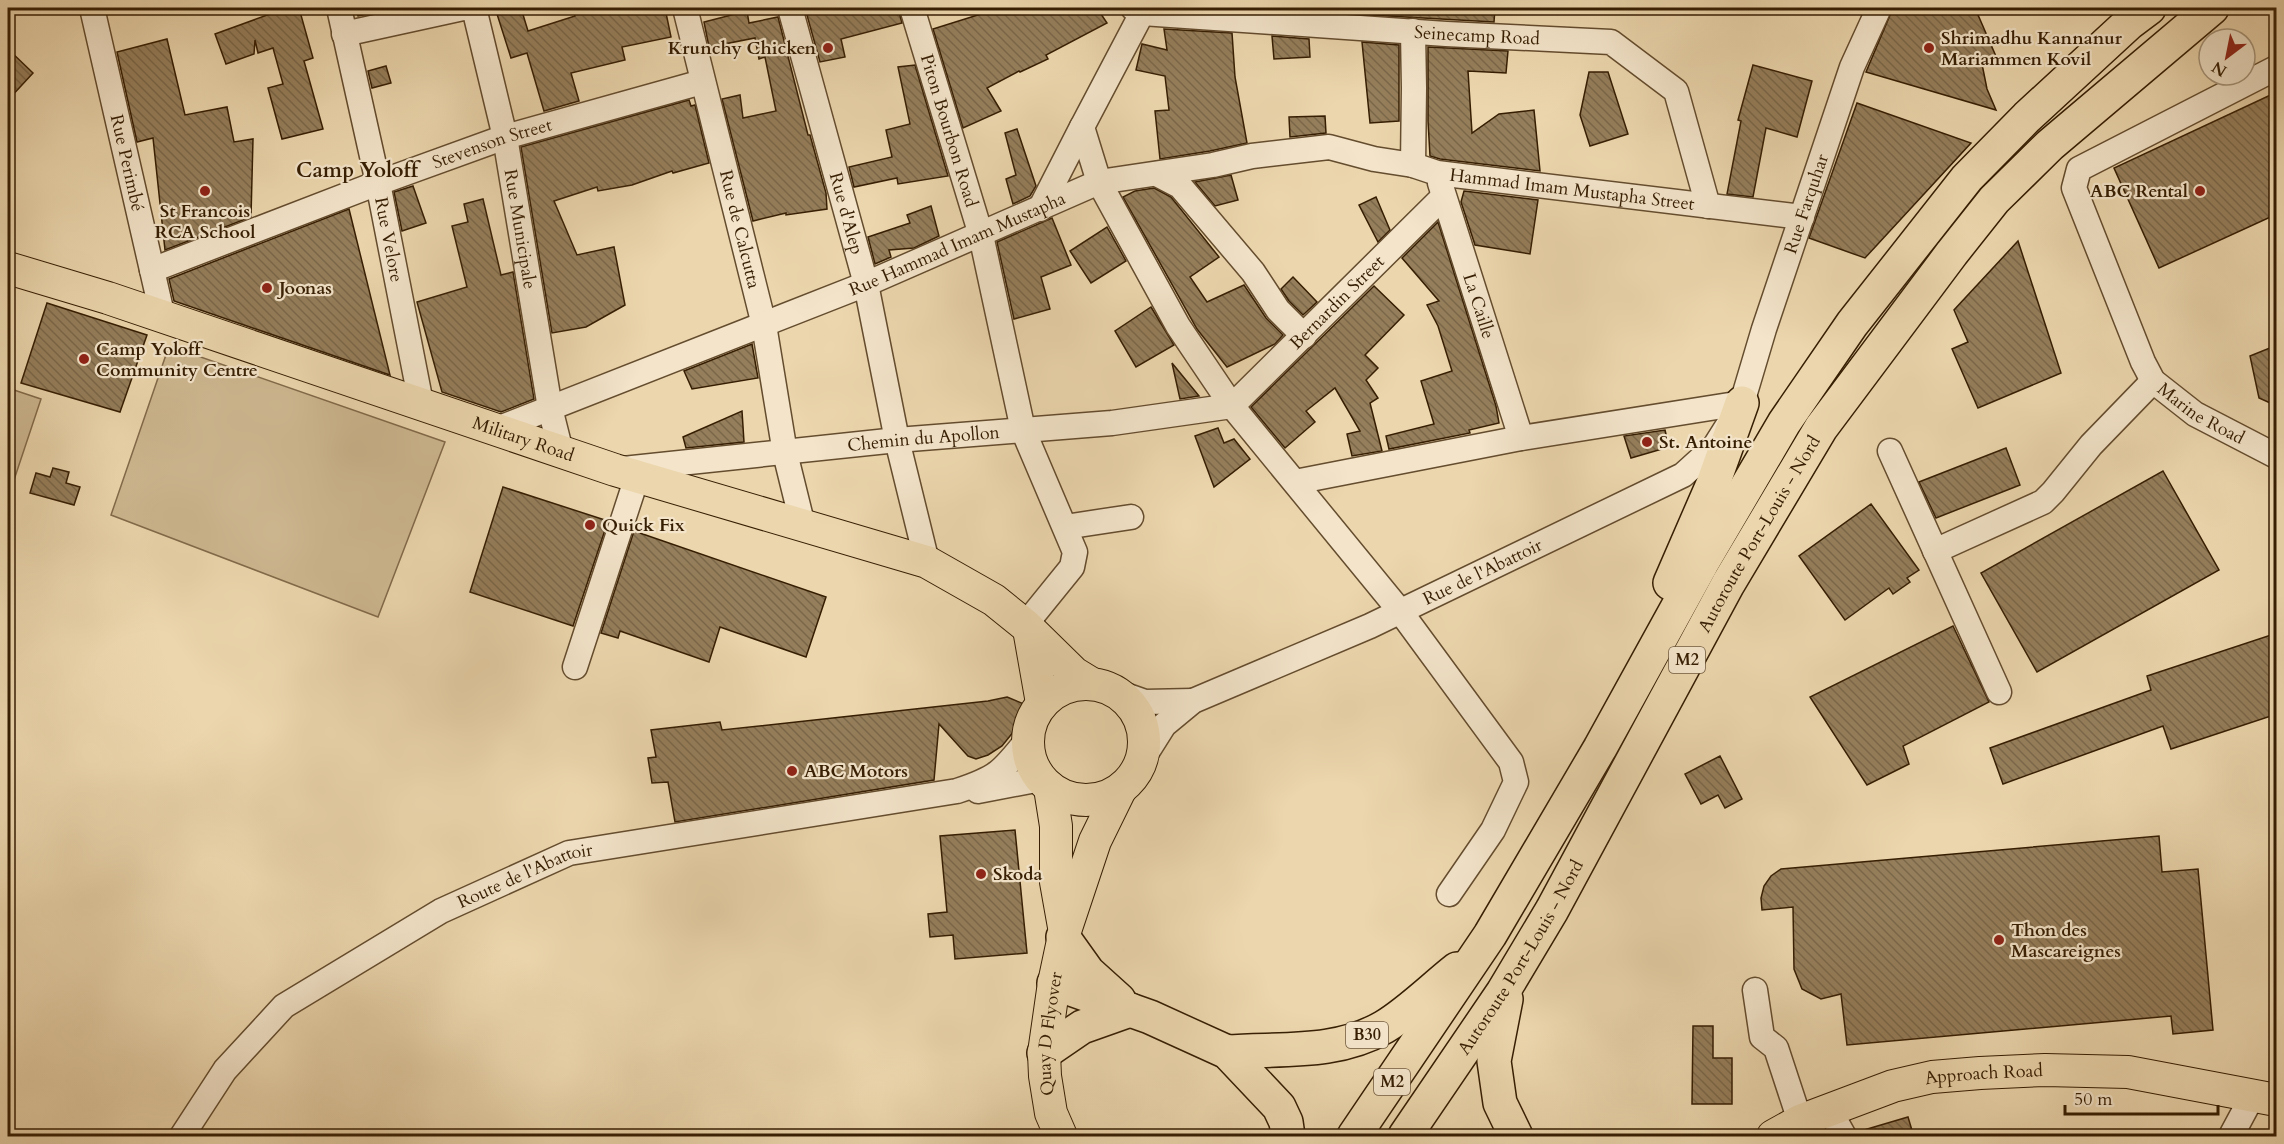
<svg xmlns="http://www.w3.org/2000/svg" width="2284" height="1144" viewBox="0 0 2284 1144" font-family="Cardo,serif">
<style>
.pitch{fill:#cdb790;stroke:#826a4a;stroke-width:1.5}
.building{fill:url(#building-back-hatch);stroke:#361e03;stroke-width:1.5}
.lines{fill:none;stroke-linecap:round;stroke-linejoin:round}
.minor-casing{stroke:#644c2e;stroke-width:27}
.major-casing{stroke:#361e03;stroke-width:34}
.highway-casing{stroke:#361e03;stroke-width:36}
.minor{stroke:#f3e4ca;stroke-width:24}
.major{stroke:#ecd6ad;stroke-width:32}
.highway{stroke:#ecd6ad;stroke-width:33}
.poi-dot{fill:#8f2418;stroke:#f3e4ca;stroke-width:2}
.labels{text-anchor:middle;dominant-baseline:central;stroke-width:4.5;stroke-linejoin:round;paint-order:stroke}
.shield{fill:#f3e4ca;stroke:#6f593f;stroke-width:1.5}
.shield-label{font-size:16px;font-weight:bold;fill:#361e03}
.street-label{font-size:18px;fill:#361e03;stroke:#f3e4ca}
.poi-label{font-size:18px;font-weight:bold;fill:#361e03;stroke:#f3e4ca;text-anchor:start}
.quarter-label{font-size:21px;font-weight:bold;fill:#361e03;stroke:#f3e4ca}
</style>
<defs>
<pattern id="building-back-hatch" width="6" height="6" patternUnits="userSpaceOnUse" patternTransform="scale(1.5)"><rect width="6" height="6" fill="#957e5b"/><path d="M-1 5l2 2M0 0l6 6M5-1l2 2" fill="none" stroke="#7a6749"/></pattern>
</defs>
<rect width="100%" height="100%" fill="#ecd6ad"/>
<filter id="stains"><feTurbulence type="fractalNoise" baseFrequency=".00333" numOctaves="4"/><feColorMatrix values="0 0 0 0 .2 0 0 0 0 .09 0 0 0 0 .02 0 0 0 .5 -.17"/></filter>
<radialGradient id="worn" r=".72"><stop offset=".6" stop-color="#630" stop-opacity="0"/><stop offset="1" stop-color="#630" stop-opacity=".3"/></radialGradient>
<!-- pitch -->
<g class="pitch">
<polygon points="169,346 445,442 378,617 111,515"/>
<polygon points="8,388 41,399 12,486 8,484"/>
</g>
<!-- building -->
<g class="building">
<polygon points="268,8 299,8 313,58 304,61 323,129 282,139 268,88 283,84 273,48 258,53 255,40 254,54 226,64 215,34 270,14"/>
<polygon points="355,8 399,8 358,16"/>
<polygon points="518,8 521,8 528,31 575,16 573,8 665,8 671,37 622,47 625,60 571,73 579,101 544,111 527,53 511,58 497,14"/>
<polygon points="805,8 898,8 902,23 841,39 845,57 820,62"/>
<polygon points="1000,8 1097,8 1107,23 1046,55 1048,59 1020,72 1019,71 987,88 1001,111 963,128 933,29"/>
<polygon points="1370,8 1495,8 1494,22 1370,15"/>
<polygon points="1893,8 1975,8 1998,61 1982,64 1987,89 1996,110 1866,72"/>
<polygon points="747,11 749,23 778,17 808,135 810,135 826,193 827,209 786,215 786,213 753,221 722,99 740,95 743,118 776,111 765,57 759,59 755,38 709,47 704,22"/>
<polygon points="1164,29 1232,33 1235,77 1247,143 1210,151 1160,159 1155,111 1169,110 1165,76 1136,70 1142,44 1167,50"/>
<polygon points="1272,36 1309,39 1310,57 1274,59"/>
<polygon points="167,39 185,115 227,107 234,142 253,139 251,217 165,250 153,138 137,142 117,52"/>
<polygon points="1362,42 1399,45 1399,121 1370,123"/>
<polygon points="1428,47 1508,51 1506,73 1468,71 1472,133 1499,114 1534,110 1540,171 1440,159 1430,156 1428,121"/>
<polygon points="8,49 33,73 8,100"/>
<polygon points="915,65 948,176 898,184 897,178 854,187 849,167 892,157 886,130 910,124 898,67"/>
<polygon points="1753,65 1812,81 1797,137 1766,128 1753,197 1727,194 1741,121 1738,120"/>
<polygon points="386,66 391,83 372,88 368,71"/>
<polygon points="1589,72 1608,72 1628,134 1590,146 1580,115"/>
<polygon points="2277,92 2277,214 2159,268 2114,168"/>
<polygon points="689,100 691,106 695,105 709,163 673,173 672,171 632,185 598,191 597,187 554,201 577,255 614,247 625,305 586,327 552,333 521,147"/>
<polygon points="1857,103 1971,143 1865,258 1809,238"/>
<polygon points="1325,116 1326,133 1290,137 1289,117"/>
<polygon points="1017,129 1036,186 1030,196 1013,204 1006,179 1016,175 1005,133"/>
<polygon points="1231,175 1238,200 1215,206 1195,182"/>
<polygon points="413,186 426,223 402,231 394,192"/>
<polygon points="1154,188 1171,197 1219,257 1190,277 1207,302 1244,285 1266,318 1283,335 1275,344 1227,367 1197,329 1123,197 1135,191"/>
<polygon points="1464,191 1538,200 1530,254 1475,245 1461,202"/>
<polygon points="1376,197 1390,230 1378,242 1359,205"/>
<polygon points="483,199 501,275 513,272 534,399 501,412 442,392 417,302 467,287 452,226 468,222 464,204"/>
<polygon points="931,206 939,236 914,248 889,250 891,257 875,264 868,237 910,223 907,215"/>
<polygon points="349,209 390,375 174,301 169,279"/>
<polygon points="1052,218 1071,265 1041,277 1050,309 1014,319 997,242"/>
<polygon points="1438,222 1496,406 1499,423 1469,430 1470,433 1389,449 1386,436 1434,424 1421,381 1452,371 1438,326 1427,305 1439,301 1402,258"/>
<polygon points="1107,227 1126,261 1091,283 1070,251"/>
<polygon points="2018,241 2061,373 1978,408 1952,349 1968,342 1954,310"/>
<polygon points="1293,277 1317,302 1303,315 1289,301 1281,289"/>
<polygon points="1374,286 1404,315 1365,355 1378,368 1366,380 1378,398 1370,403 1382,451 1352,456 1347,434 1360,431 1335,388 1306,411 1315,422 1285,448 1251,407"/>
<polygon points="47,303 147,335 120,412 21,383"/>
<polygon points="1151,307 1174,345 1136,367 1115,331"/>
<polygon points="752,344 758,378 692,389 684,371"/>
<polygon points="2277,345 2277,406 2259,398 2250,356"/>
<polygon points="1172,363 1199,396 1180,399"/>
<polygon points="742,411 744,442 686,448 683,437"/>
<polygon points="1218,428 1224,443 1234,439 1250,459 1214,487 1195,436"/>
<polygon points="1665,430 1669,447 1631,458 1624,436"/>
<polygon points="2006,448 2020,485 1936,518 1919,482"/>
<polygon points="53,468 69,472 66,483 80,487 74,505 30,493 36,473 50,477"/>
<polygon points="2163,471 2219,570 2037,672 1981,573"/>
<polygon points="503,487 608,521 573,626 470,592"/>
<polygon points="1871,504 1919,570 1907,578 1910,582 1893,594 1889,588 1845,620 1799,556"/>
<polygon points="634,531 826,597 806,657 720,627 709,662 620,631 618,638 601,633"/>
<polygon points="1953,626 1989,702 1903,746 1909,764 1867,785 1810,697"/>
<polygon points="2277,633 2277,714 2171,749 2163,726 2003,784 1990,748 2151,690 2147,676"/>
<polygon points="1007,697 1024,704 1025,708 1014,731 1002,746 988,755 976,759 968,756 939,724 934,780 675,822 668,782 652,783 648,758 656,757 651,730 720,722 722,730 988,701"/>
<polygon points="1720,756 1742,799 1725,808 1718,795 1701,804 1685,774"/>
<polygon points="1015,830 1027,953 955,959 953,935 930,937 928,914 947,912 940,836"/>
<polygon points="2159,836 2162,872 2198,869 2213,1030 2173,1034 2171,1016 1847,1045 1841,994 1821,999 1802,989 1794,969 1793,907 1762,910 1761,898 1764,886 1771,876 1781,869"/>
<polygon points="1693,1026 1713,1026 1713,1058 1732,1058 1732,1104 1692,1104"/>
<polygon points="1908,1117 1914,1137 1858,1137 1857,1132"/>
</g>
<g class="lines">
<defs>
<g id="minor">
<path id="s1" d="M92 8 163 318"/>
<path id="s2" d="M339 8 378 183 421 403"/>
<path id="s3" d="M474 8 505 137 550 408 561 452"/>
<path id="s4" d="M685 8 764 325 785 453 803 526"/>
<path id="s5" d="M790 8 866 284 897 440 927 562"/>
<path id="s6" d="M912 8 981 235 1023 430 1075 552 1072 567 1025 625"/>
<path id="s7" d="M1133 8 1142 13 1446 34 1611 42 1676 91 1708 206"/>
<polyline points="1142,13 1082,127 1099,182 1178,326 1232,406 1400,611 1511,762 1516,782 1493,830 1449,894"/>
<polyline points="1413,31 1414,88 1413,165"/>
<polyline points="344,34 463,8"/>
<path id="s8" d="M2276 68 2079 169 2074 188 2143 362 2153 381 2195 414 2276 456"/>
<polyline points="1157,174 1180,186 1253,272 1278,310 1304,336"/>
<path id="s9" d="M1440 183 1521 438"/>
<polyline points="1040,209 1082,127"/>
<path id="s10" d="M152 270 378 183 505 137 702 82"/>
<path id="s11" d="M497 429 866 284 1099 182 1213 165 1252 156 1329 147 1374 159 1413 165 1437 173 1802 217"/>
<polyline points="1890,451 1999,692"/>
<path id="s12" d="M623 469 897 440 1112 423 1232 406 1443 197"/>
<polyline points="1295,482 1521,438 1742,403"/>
<polyline points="1065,527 1131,517"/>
<polyline points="1935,551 2043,502 2053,492 2091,445 2153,381"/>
<polyline points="575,667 637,477"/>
<polyline points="1114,691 1145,702 1193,701"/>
<path id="s13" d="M1142 760 1164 725 1193 701 1370 626 1683 475 1715 446 1742 403 1764 329 1852 67 1879 8"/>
<polyline points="978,791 1041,779"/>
<polyline points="1755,990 1762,1037 1776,1048 1800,1121"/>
<polyline points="1830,1111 1844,1136"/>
<path id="s14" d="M182 1136 225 1070 284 1006 441 911 569 853 957 791C997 778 1002 772 1028 739"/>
<polyline points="2231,1136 2253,1095"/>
</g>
<g id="major">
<path id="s15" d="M8 268 108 298 615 470 927 562 994 600 1025 625 1074 673 1092 684"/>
<polyline points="1029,629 1042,703"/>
<circle cx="1086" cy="742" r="58"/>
<polyline points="1050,788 1056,826 1056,882 1064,927"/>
<path id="s16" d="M1061 1136 1051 1113 1045 1076 1044 1053 1054 983 1065 931 1095 841 1120 790"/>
<path id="s17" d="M1773 1136 1800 1121 1893 1086 1932 1077 1980 1073 2045 1070 2128 1072 2276 1100"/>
</g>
<g id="highway">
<polyline points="1670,583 1713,484 1742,403"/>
<polyline points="1063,937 1088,972 1119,1000"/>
<polyline points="1054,983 1150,1017 1227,1052 1279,1107 1286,1122 1288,1136"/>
<polyline points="1506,999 1494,1061 1500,1103 1516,1136"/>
<path d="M1227 1052C1281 1048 1336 1055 1384 1027 1408 1013 1434 987 1457 969"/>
<polyline points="1044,1053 1082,1027 1130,1010"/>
<polyline points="1354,1136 1490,935 1600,748 1702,563 1784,423 1852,324 1967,178 2027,117 2129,23 2149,8"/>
<path id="s18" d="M1405 1136 1503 992 1552 910 1728 584 1821 428 1952 253 1994 200 2050 145 2212 8"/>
</g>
</defs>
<!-- minor casing -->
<use href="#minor" class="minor-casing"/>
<!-- major casing -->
<use href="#major" class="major-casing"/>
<!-- highway casing -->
<use href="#highway" class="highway-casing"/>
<!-- minor -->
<use href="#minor" class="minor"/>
<!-- major -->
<use href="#major" class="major"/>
<!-- highway -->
<use href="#highway" class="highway"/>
</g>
<!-- markers -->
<g class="poi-dot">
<circle cx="828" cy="48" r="6"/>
<circle cx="1929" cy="48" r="6"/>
<circle cx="205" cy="191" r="6"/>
<circle cx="2200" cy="191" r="6"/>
<circle cx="267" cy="288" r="6"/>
<circle cx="84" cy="359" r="6"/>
<circle cx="1647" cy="442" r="6"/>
<circle cx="590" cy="525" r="6"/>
<circle cx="792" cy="771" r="6"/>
<circle cx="981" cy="874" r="6"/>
<circle cx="1999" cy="940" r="6"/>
</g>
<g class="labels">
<!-- shield labels -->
<g class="shield">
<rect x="1669" y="647" width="36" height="26" rx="4.5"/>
<rect x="1346" y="1022" width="42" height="26" rx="4.5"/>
<rect x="1374" y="1069" width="36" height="26" rx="4.5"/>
</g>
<g class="shield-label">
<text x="1687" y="660">M2</text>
<text x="1367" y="1035">B30</text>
<text x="1392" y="1082">M2</text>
</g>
<!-- street labels -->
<g class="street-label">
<text stroke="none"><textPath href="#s7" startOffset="346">Seinecamp Road</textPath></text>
<text stroke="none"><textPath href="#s6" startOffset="128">Piton Bourbon Road</textPath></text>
<text stroke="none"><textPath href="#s10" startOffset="363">Stevenson Street</textPath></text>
<text stroke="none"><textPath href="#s1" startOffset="159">Rue Perimbé</textPath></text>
<text stroke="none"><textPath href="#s11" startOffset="1131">Hammad Imam Mustapha Street</textPath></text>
<text stroke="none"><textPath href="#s13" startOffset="922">Rue Farquhar</textPath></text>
<text stroke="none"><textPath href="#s5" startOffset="213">Rue d'Alep</textPath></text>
<text stroke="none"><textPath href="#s3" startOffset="226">Rue Municipale</textPath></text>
<text stroke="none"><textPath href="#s4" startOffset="228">Rue de Calcutta</textPath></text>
<text stroke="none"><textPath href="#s2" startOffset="237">Rue Velore</textPath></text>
<text stroke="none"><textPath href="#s11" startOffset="496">Rue Hammad Imam Mustapha</textPath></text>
<text stroke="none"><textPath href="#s12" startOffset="760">Bernardin Street</textPath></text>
<text stroke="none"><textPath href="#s9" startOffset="129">La Caille</textPath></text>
<text stroke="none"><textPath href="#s8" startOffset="508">Marine Road</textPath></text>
<text stroke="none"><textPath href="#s15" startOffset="543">Military Road</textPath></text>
<text stroke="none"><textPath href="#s12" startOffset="302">Chemin du Apollon</textPath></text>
<text stroke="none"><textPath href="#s18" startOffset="699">Autoroute Port-Louis - Nord</textPath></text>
<text stroke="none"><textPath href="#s13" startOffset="396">Rue de l'Abattoir</textPath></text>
<text stroke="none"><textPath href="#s14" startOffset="441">Route de l'Abattoir</textPath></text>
<text stroke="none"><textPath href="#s18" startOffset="213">Autoroute Port-Louis - Nord</textPath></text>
<text stroke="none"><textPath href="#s16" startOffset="105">Quay D Flyover</textPath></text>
<text stroke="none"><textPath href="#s17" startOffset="222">Approach Road</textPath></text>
</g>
<!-- poi labels -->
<g class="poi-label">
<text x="1941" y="38">Shrimadhu Kannanur<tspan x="1941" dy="21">Mariammen Kovil</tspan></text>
<text x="816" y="48" text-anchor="end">Krunchy Chicken</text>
<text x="2188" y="191" text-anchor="end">ABC Rental</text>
<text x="205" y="211" text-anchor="middle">St Francois<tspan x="205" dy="21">RCA School</tspan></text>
<text x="279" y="288">Joonas</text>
<text x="96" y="349">Camp Yoloff<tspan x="96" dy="21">Community Centre</tspan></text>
<text x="1659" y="442">St. Antoine</text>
<text x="602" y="525">Quick Fix</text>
<text x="804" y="771">ABC Motors</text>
<text x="993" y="874">Skoda</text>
<text x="2011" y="930">Thon des<tspan x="2011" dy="21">Mascareignes</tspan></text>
</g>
<!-- quarter labels -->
<g class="quarter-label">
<text x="357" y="170">Camp Yoloff</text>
</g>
</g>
<!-- margin -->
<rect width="2284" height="1144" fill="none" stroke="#ecd6ad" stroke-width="30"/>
<rect x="9" y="9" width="2266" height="1126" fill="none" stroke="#361e03" stroke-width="3"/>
<rect x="15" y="15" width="2254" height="1114" fill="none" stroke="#361e03" stroke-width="1.5"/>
<!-- north arrow -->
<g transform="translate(2227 57) rotate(212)"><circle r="28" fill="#f3e4ca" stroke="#a7957a" stroke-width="1.5"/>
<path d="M0-4.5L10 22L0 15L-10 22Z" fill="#8f2418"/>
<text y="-9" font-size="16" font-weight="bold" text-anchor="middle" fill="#361e03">N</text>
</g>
<!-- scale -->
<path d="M2065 1105v9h153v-9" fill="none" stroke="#361e03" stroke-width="3"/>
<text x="2074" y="1105" font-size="18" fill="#361e03" stroke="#f3e4ca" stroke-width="4.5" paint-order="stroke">50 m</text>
<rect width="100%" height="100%" filter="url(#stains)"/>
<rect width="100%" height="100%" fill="url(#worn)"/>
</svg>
